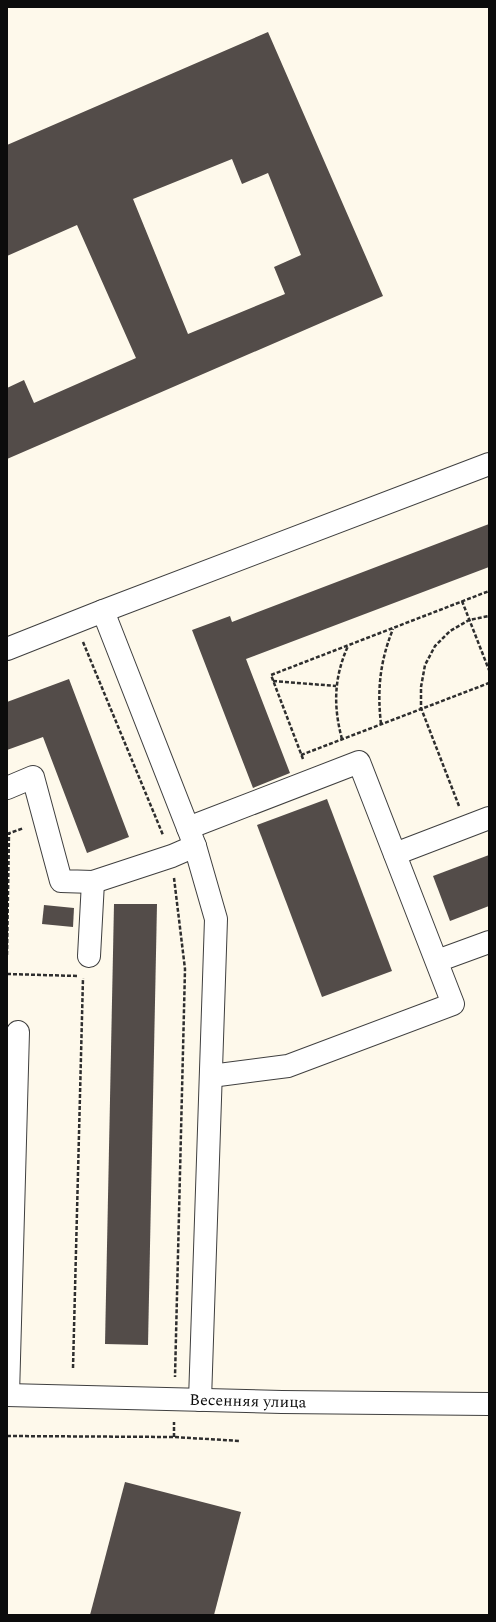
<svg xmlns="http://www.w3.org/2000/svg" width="496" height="1622" viewBox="0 0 496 1622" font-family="Spectral,serif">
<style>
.building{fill:#534c49;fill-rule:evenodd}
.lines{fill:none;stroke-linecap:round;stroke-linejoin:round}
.minor-casing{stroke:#3f3f3f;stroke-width:24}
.path{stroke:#2e2e2e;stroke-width:2.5;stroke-dasharray:4 2;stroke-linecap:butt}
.minor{stroke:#fff;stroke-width:22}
.labels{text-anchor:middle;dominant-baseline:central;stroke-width:4;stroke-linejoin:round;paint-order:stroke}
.street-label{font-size:16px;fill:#0c0c0c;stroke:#fff}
</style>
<rect width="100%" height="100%" fill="#fef9eb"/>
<!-- building -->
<g class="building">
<path d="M268 32 383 296 7 459V388L24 380 34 403 136 358 77 225 7 256V145ZM232 159 242 184 268 173 301 255 274 267 285 294 188 334 133 199Z"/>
<polygon points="489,524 489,567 246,659 290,773 253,788 192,630 230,616 232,622"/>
<polygon points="69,679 129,837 87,853 43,737 7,750 7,702"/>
<polygon points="327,799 392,971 322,997 257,825"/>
<polygon points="489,855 489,906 450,921 433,876"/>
<polygon points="114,904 157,904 148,1345 105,1344"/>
<polygon points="44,905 74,908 73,927 42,924"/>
<polygon points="125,1482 241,1512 214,1615 90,1615"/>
</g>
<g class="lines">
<defs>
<g id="minor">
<polyline points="103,611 489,464"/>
<polyline points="7,649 103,611 195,846 216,919 200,1400"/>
<polyline points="7,788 33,777 61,881 93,882 172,856 195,846"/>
<polyline points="188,828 359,762 453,1004 288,1066 211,1076"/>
<polyline points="395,854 489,818"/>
<polyline points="89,956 93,882"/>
<polyline points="437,961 489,942"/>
<path id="s1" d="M7 1395 282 1402 489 1404"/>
<polyline points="8,1395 18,1032"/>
</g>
</defs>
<!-- minor casing -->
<use href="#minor" class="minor-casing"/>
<!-- path -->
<g class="path">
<polyline points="462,601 489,670"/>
<polyline points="83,642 163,835"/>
<polyline points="273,681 336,686"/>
<path d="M381 724C377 690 380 661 393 629"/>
<path d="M342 739C333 706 334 677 348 646"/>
<polyline points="301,755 489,683"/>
<polyline points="303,759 271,675 489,591"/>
<polyline points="459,806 421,708 421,687 425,665 435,646 450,631 469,620 489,616"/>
<polyline points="7,834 24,828"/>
<polyline points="174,878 185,969 175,1377"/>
<polyline points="7,955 9,834"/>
<polyline points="7,974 78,976"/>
<polyline points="73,1368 83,978"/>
<polyline points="7,1436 174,1437 240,1441"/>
<polyline points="174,1437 174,1422"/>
</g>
<!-- minor -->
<use href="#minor" class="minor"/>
</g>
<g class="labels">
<!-- street labels -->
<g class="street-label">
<text stroke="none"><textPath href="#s1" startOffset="241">Весенняя улица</textPath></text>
</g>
</g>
<!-- border -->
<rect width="496" height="1622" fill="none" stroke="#0c0c0c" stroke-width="16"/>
</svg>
